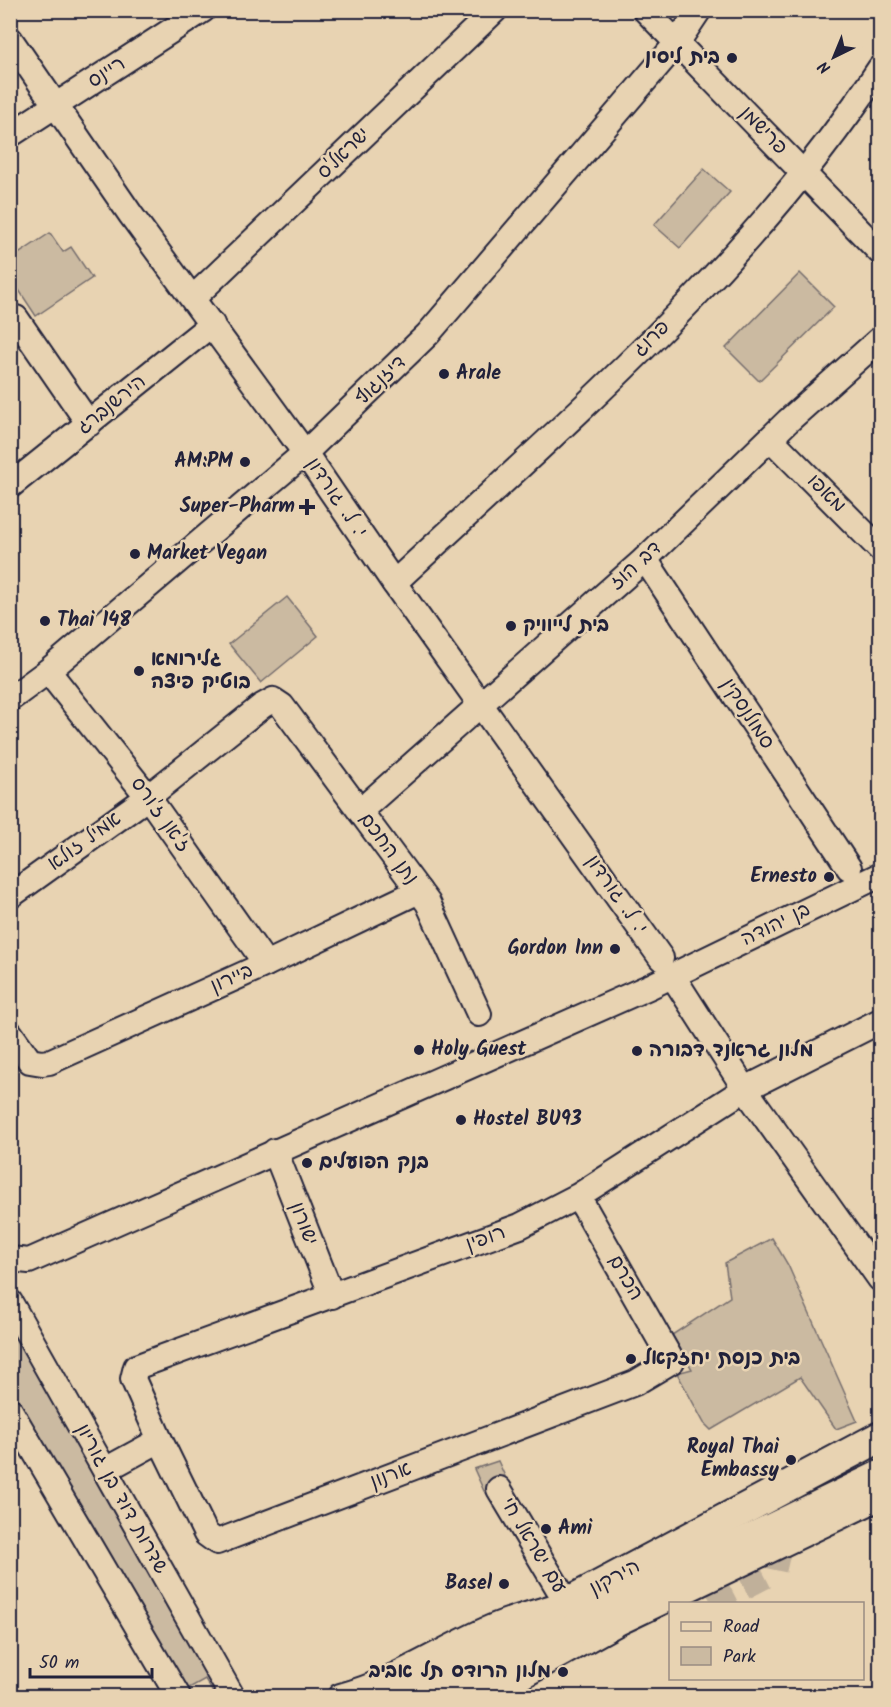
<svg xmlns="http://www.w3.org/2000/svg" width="891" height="1707" viewBox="0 0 891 1707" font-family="Kalam,'Playpen Sans Hebrew',sans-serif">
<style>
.green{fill:#cbbaa1;stroke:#766e6e;stroke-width:1.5}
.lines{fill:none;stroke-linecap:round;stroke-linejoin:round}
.minor-tunnel{stroke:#c0b09a;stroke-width:24;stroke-dasharray:24 12;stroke-linecap:butt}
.minor-casing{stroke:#22223b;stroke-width:28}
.major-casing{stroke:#22223b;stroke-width:34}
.minor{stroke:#e8d3b2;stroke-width:24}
.major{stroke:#e8d3b2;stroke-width:30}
.poi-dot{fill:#22223b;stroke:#e8d3b2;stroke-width:2}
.labels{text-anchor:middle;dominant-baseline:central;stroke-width:5;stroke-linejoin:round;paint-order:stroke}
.poi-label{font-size:20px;font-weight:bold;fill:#22223b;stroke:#e8d3b2;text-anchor:start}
.street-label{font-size:20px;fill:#22223b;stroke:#e8d3b2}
</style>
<rect width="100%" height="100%" fill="#e8d3b2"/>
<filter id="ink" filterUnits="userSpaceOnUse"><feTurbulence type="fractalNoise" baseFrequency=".0167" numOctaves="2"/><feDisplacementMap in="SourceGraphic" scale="12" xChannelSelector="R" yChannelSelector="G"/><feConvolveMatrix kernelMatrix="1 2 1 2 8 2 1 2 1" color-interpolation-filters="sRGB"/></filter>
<g filter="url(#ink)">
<!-- green -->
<g class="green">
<polygon points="704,169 730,192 680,248 654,225"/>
<polygon points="50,233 63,252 71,247 92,278 36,316 11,278 11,259"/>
<polygon points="800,273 834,307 759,381 726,348"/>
<polygon points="287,597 318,636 261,683 229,644"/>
<polygon points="772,1238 788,1265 857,1421 836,1429 800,1377 711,1430 704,1423 677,1373 692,1369 672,1335 730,1297 725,1263"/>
<polygon points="10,1319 232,1696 215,1696 205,1679 189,1688 193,1696 178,1696 11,1409"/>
<polygon points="498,1461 508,1483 484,1491 474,1469"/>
</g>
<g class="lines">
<!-- minor-tunnel -->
<polyline class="minor-tunnel" points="712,1604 774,1572 780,1546"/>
<defs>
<g id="minor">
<polyline points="645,10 880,252"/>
<polyline points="10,39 131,215 305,453 394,583 661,958"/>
<polyline points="10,135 203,10"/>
<polyline points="193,298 495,10"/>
<polyline points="10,322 16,318 89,424"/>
<polyline points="771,439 880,549"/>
<polyline points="10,486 212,324"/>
<polyline points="645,559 849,868"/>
<path d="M394 583C565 423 751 265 880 68"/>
<polyline points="48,671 148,797 266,964"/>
<polyline points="10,699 48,671 305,453 428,334 677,43 699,10"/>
<polyline points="360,811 645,559 788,421 880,339"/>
<polyline points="10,896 148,797 262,706 273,700 282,706 428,903 479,1014"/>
<polyline points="672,975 745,1089 880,1279"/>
<polyline points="10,1033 30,1061 42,1063 49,1062 266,964 419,891"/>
<polyline points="275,1151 332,1296"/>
<polyline points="578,1196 672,1361 635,1383 217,1542 206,1534 160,1440 133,1379 136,1367 520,1226 578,1196 745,1089 880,1021"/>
<polyline points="10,1259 29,1261 651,986 880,875"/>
<polyline points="10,1302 232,1696"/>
<polyline points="10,1410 178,1696"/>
<polyline points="105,1470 160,1440"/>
<path d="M340 1696C394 1682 441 1649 492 1627 516 1617 542 1610 567 1603L499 1489"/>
<polyline points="394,1696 441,1675"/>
<polyline points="492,1696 526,1674 618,1623 879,1498"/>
</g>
<g id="major">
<polyline points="423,1696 462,1665 567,1603 880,1437"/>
<polyline points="462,1696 490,1677 621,1602 880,1476"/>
</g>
</defs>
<!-- minor casing -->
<use href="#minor" class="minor-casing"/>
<!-- major casing -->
<use href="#major" class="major-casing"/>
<!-- minor -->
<use href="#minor" class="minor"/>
<!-- major -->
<use href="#major" class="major"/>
</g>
</g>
<!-- markers -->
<g class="poi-dot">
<circle cx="732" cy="58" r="6"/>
<circle cx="444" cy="374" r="6"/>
<circle cx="245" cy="462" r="6"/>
<path d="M304 498h6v6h6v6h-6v6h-6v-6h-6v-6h6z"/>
<circle cx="135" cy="554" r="6"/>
<circle cx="45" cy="621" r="6"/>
<circle cx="511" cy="626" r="6"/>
<circle cx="139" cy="671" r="6"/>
<circle cx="829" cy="877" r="6"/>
<circle cx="615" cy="949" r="6"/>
<circle cx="419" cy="1050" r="6"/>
<circle cx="637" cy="1051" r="6"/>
<circle cx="461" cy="1120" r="6"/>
<circle cx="307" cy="1163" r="6"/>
<circle cx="631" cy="1359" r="6"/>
<circle cx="791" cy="1460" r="6"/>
<circle cx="546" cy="1529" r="6"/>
<circle cx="504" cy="1584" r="6"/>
<circle cx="563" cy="1672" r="6"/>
</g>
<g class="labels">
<!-- poi labels -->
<g class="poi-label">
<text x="720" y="58" text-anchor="end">בית ליסין</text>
<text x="456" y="374">Arale</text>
<text x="233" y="462" text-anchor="end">AM:PM</text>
<text x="295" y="507" text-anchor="end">Super-Pharm</text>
<text x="147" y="554">Market Vegan</text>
<text x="57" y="621">Thai 148</text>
<text x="523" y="626">בית לייוויק</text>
<text x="151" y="660">גלירומא<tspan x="151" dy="23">בוטיק פיצה</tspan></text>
<text x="817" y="877" text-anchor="end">Ernesto</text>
<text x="603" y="949" text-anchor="end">Gordon Inn</text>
<text x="431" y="1050">Holy Guest</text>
<text x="649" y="1051">מלון גראנד דבורה</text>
<text x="473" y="1120">Hostel BU93</text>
<text x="319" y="1163">בנק הפועלים</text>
<text x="643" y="1359">בית כנסת יחזקאל</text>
<text x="779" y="1448" text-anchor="end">Royal Thai<tspan x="779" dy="23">Embassy</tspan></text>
<text x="558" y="1529">Ami</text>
<text x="492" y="1584" text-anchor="end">Basel</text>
<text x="551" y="1672" text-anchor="end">מלון הרודס תל אביב</text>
</g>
<!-- street labels -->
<g class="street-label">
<text transform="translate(107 73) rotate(-33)">ריינס</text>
<text transform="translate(763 131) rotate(46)">פרישמן</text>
<text transform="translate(344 154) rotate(-44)">ישראל'ס</text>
<text transform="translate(652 339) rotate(-45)">פרוג</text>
<text transform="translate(381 381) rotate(-44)">דיזנגוף</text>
<text transform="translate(112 405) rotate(-39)">הירשנברג</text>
<text transform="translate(826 494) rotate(45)">מאפו</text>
<text transform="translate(336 498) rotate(56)">י. ל. גורדון</text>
<text transform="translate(636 566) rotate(-42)">דב הוז</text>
<text transform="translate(747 714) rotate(57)">סמולנסקין</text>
<text transform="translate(160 815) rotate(54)">ז'אן ז'ורס</text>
<text transform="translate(85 842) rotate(-36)">אמיל זולא</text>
<text transform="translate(388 849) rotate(53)">נתן החכם</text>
<text transform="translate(616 895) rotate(55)">י. ל. גורדון</text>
<text transform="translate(776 925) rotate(-26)">בן יהודה</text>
<text transform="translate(232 979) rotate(-24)">ביירון</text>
<text transform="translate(303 1224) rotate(69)">ישורון</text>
<text transform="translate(486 1239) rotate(-20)">רופין</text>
<text transform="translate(625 1278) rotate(60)">הכרם</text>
<text transform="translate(391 1476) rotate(-21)">ארנון</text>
<text transform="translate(121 1499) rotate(61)">שדרות דוד בן גוריון</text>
<text transform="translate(533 1546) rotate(59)">עם ישראל חי</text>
<text transform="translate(615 1578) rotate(-28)">הירקון</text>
</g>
</g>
<!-- margin -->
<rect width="891" height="1707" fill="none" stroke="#e8d3b2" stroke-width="36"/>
<rect x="18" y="18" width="855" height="1671" fill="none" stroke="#22223b" stroke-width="2" filter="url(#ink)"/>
<!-- legend -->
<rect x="669" y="1602" width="195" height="78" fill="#e8d3b2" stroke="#998c82" stroke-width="1.5"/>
<rect x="681" y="1622" width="30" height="9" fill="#e8d3b2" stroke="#998c82" stroke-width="1.5"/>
<text x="723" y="1632" font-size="18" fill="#22223b">Road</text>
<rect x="681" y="1647" width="30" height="18" fill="#cbbaa1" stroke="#998c82" stroke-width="1.5"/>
<text x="723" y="1662" font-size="18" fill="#22223b">Park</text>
<!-- north arrow -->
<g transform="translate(834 57) rotate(223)" stroke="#e8d3b2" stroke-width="4.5" paint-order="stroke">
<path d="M0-4.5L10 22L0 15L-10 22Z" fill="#22223b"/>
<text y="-9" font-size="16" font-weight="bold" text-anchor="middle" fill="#22223b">N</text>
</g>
<!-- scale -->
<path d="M30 1668v9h122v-9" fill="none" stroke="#22223b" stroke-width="3"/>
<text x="39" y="1668" font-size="18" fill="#22223b" stroke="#e8d3b2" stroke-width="4.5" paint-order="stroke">50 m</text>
</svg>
